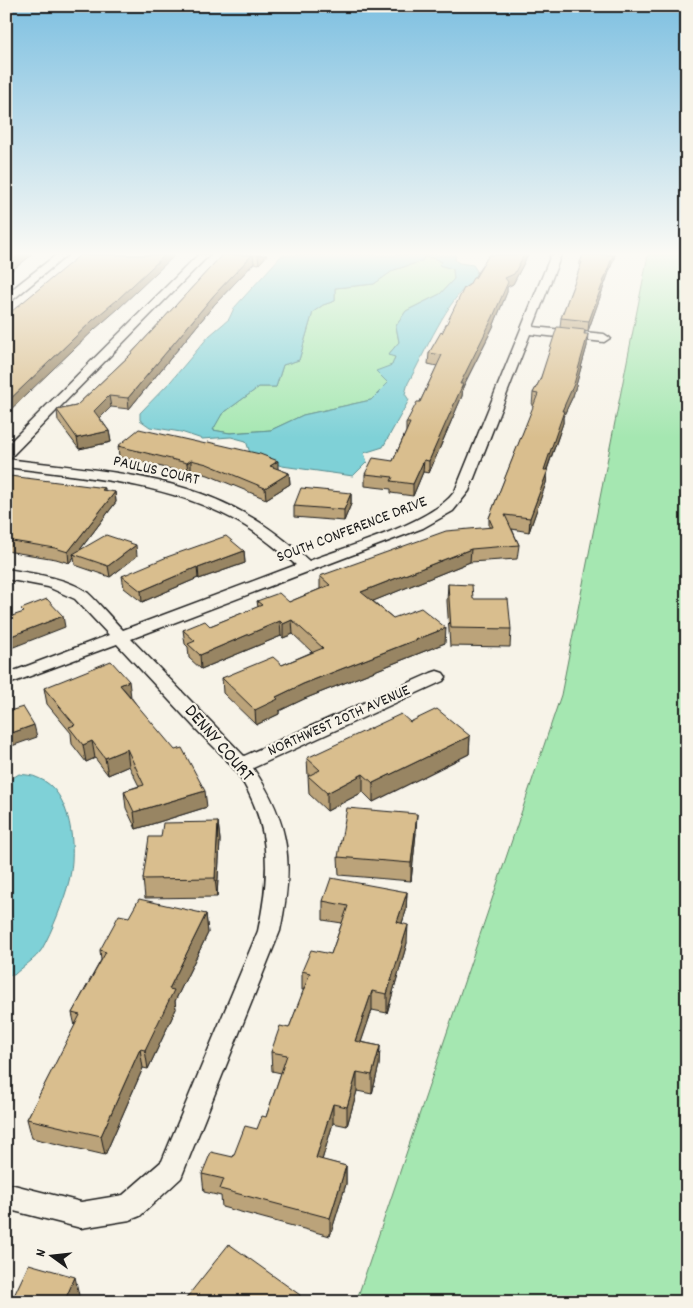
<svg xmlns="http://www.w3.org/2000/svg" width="693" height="1308" viewBox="0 0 693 1308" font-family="Dekko,sans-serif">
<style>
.green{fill:#a5e7b1;stroke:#608266}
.water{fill:#7fd1d7;stroke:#57898c;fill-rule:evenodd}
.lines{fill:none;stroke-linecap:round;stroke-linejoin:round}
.minor-casing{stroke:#1c1c1c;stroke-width:3}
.minor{fill:#f7f3e8;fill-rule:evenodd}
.wall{fill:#bba37a;stroke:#1c1c1c}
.shaded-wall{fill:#988563;stroke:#1c1c1c}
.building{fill:#d9be8e;stroke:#1c1c1c}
.labels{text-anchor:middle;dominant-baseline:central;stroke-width:4.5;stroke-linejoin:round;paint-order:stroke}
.street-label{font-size:16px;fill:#1c1c1c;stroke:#f7f3e8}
.near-street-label{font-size:19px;fill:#1c1c1c;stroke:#f7f3e8}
</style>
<rect width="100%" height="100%" fill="#f7f3e8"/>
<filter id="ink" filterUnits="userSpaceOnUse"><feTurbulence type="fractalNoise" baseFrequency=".02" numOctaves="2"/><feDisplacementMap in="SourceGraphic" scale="10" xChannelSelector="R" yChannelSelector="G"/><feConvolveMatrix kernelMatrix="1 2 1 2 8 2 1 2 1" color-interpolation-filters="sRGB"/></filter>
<g filter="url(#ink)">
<!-- green -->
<g class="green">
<polygon points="648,255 687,255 687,1302 356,1302 561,695"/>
<polygon points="424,257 433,258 443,262 439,265 453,269 454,279 440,294 406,311 396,326 399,342 388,355 395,356 389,382 371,400 303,415 271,430 230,433 212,430 222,414 259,387 276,387 283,365 299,360 313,312 323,305 335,301 335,288 374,284 394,270 422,261"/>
</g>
<!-- water -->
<g class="water">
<path d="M282 255H456L455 260 459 263 473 265 477 271 475 279C447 298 425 353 408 383L405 394 409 400 383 447 364 453 367 462 353 476 282 466 251 456 246 441 231 437 202 439 181 432 150 427 140 420V413L171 381 209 336 229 319 234 308ZM424 257 434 258 442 262 439 265 453 269 454 279 440 294 406 311 396 326 399 342 388 355 395 357 392 365 376 371 388 383 371 400 303 415 271 430 230 433 213 430 222 414 259 387H276L283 365 299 360 313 312 323 305 335 301V288L374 284 394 270 422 261Z"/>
<path d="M19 774C25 775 33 775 38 778 72 790 77 850 69 881 64 901 52 931 42 949 36 959 22 967 14 975H6V782Z"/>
</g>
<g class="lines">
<defs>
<g id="minor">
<polygon points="56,255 67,255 10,302 6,303 6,294"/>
<polygon points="198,255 209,255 11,457 6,458 6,446"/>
<path d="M551 255H561L533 327 604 334 610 338 604 342 530 334 469 491 453 511 423 528 131 639 244 756 431 673 437 671 443 673 446 677 443 681 253 768C291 824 294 865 280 931L181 1178 140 1216 130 1220 81 1228 6 1209V1183L81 1202 123 1195 162 1161 258 931C271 872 271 821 235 770 224 755 208 742 195 728 169 700 143 672 117 644L6 685V674L109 635 75 599 48 587 6 579V569C30 573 69 578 88 593 100 604 111 618 123 630L296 565C276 548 255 530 231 518 162 482 83 477 6 467V459C86 469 172 473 244 513 268 526 289 543 309 561 347 546 433 523 455 491Z"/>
</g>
</defs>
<!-- minor casing -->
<use href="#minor" class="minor-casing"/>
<!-- minor -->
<use href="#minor" class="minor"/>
</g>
<!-- wall -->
<g class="wall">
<polygon points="222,255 267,255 259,264 254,263 214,305 129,409 111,407 100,418 109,431 111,442 79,449 58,421 57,410 76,406 129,356"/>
<polygon points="489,255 528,255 513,284 507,287 507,292 493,327 463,387 462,396 429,473 423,472 413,496 391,493 391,489 365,486 365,474 393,461 406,432 406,423 420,402 437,366 428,364 429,353 442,333 469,285"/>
<polygon points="583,255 615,255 588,331 585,330 585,334 587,346 573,396 563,417 563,423 547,470 548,470 546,483 529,532 512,529 519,545 517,559 470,562 373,601 393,618 445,643 304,699 279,711 279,714 256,725 223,693 222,678 282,665 312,652 293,634 283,638 281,636 201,669 189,658 188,647 185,644 183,630 210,626 258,607 257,601 289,602 320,589 320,576 489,528 489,518 534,406 532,406 533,393 540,380 560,327 561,318 579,270 580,262"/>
<polygon points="118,446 278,469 289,473 290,484 266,499 208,475 191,471 188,473 119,457"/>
<polygon points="6,480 105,488 105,491 115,492 116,502 79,551 137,556 110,577 75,565 74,557 69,563 56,559 6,551"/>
<polygon points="351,493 351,504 344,521 294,517 294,506"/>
<polygon points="244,551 245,563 199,579 198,578 142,602 124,588 122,576"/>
<polygon points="448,584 473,599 511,629 510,647 450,646 447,601"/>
<polygon points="44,688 131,697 207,807 136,829 126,808 124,791 139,786 129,766 108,775 95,758 86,762 72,744 71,733 47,704"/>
<polygon points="410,722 470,736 469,754 373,802 363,792 327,811 309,794 307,758"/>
<polygon points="218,822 220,840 217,897 145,898 143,879 161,837"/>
<polygon points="416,833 411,881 339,875 338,857"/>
<polygon points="407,892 406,911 402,923 407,943 387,1013 372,1010 361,1042 380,1046 379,1065 372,1094 357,1091 347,1126 333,1123 322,1160 346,1166 346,1184 330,1236 222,1207 221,1196 204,1192 202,1174 233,1157 257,1129 266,1117 281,1073 272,1071 271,1052 289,1028 304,990 302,990 302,971 331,954 342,923 323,920 323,901"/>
<polygon points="206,914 208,933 175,1001 176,1009 148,1069 143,1068 105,1155 32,1138 27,1119 75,1026 72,1013 101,960 100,950 129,917"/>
</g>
<!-- shaded-wall -->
<g class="shaded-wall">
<polygon points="19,255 32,255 6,275 6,265"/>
<polygon points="165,255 175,255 118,309 95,329 6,414 6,403 93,320"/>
<polygon points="252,255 253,255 254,263 214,305 129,409 128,398 214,295"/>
<polygon points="258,255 267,255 259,264"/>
<polygon points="524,255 528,255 513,284 507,287 507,292 493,327 463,387 462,396 429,473 429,461 460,384 505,278"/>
<polygon points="613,255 615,255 588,331 589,321"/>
<polygon points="588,334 587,346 573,396 563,417 563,423 542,483 544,470 562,411"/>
<polygon points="109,396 111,407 96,422 94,411"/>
<polygon points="109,431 111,442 79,449 77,438"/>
<polygon points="191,460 191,471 188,473 187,463"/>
<polygon points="424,460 423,472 413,496 413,484"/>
<polygon points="278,461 278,472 270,466"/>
<polygon points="548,470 546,483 529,532 530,518"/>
<polygon points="289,473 290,484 266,499 265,488"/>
<polygon points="115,492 116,502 76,555 73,554 74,557 69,563 68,552"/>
<polygon points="351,493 351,504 344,521 344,510"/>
<polygon points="136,545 137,556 110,577 108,566"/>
<polygon points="471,549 470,562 361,606 361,592"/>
<polygon points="244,551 245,563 199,579 198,568"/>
<polygon points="197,567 198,578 142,602 141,591"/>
<polygon points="63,616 65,627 6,650 6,638"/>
<polygon points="292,620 293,634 283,638 283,624"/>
<polygon points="280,621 281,636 201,669 200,655"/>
<polygon points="446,628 445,643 304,699 279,711 279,714 256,725 255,710 276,697 303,684"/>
<polygon points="129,681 131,697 120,685"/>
<polygon points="34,725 37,737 6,748 6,735"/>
<polygon points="470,736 469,754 373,802 373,783"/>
<polygon points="92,741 95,758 86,762 83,745"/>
<polygon points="127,749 129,766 108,775 105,758"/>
<polygon points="363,774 363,792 327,811 327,793"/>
<polygon points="205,791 207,807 136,829 134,812"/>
<polygon points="417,814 416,833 411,881 411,863"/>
<polygon points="218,822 220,840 217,897 215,878"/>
<polygon points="407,892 406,911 396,941 397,922"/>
<polygon points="206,914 208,933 175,1001 176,1009 148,1069 145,1050 169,989"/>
<polygon points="408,925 407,943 387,1013 387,994"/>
<polygon points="372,991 372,1010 355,1060 355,1041"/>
<polygon points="380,1046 379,1065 372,1094 372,1075"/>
<polygon points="140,1049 143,1068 105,1155 101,1136"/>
<polygon points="357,1072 357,1091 347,1126 347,1107"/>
<polygon points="333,1104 333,1123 317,1177 316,1158"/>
<polygon points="346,1166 346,1184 330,1236 330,1218"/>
<polygon points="75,1277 79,1295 77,1302 64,1302"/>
<polygon points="300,1295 300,1302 295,1302"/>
</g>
<!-- building -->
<g class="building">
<polygon points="6,255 19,255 6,265"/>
<polygon points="80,255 165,255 117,300 93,320 6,403 6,316"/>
<polygon points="222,255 252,255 214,295 128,398 109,396 94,411 109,431 77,438 57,410 76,406 129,356"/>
<polygon points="489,255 524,255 514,274 505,278 508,282 493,317 460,384 463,384 429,461 424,460 413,484 391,481 393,477 365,474 373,458 393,461 410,423 406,423 417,402 420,402 442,355 429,353 441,332 442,333 464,288 469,285 473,278 475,278"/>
<polygon points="583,255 613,255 589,321 561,318 582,262 580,262"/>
<polygon points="557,327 585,330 584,334 588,334 574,384 562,411 564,411 544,470 548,470 530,518 505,515 519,545 471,549 361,592 393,618 421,608 446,628 303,684 276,697 278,699 255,710 222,678 273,657 282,665 323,648 292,620 283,624 280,621 200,655 188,644 195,641 183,630 205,621 210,626 262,605 257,601 279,593 289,602 330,585 320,576 446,531 493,527 489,518 538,394 533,393 540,380"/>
<polygon points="139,429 206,444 208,442 260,454 278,461 270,466 289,473 265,488 207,464 191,460 187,463 118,446"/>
<polygon points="10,476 105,488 102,490 115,492 68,552 55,548 6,540 6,480"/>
<polygon points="301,488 351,493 344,510 294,506"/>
<polygon points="106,535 136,545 108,566 73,554"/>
<polygon points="226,536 244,551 198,568 197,567 141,591 122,576 167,557"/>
<polygon points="448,584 472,585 473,599 508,599 511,629 451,628"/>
<polygon points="47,599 63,616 6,638 6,618 24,612 21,609"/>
<polygon points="111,661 129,681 120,685 175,750 182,748 205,791 134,812 124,791 144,785 127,749 105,758 92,741 83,745 69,727 75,725 44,688"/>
<polygon points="23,707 34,725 6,735 6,712"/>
<polygon points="437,709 470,736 373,783 363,774 327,793 308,776 320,770 307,758 401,714 410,722"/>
<polygon points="347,808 417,814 411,863 338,857"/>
<polygon points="218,822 215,878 143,879 149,837 161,837 163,823"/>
<polygon points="331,878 407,892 397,922 408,925 387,994 372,991 355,1041 380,1046 372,1075 357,1072 347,1107 333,1104 316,1158 346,1166 330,1218 220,1189 224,1179 202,1174 211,1152 233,1157 245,1126 257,1129 262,1116 266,1117 287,1055 271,1052 280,1026 289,1028 310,973 302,971 311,950 331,954 348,906 323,901"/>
<polygon points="139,899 206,914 169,989 174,990 145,1050 140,1049 101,1136 27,1119 80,1015 72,1013 106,952 100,950 119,915 129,917"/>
<polygon points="229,1244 300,1295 295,1302 183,1302"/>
<polygon points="29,1264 75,1277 64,1302 11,1302"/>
</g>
</g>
<!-- sky -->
<linearGradient id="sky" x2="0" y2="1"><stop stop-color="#7ec0e1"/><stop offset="0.58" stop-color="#fbfaf5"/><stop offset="1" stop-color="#fbfaf5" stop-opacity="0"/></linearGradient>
<rect width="693" height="438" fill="url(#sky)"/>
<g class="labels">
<!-- street labels -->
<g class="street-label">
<text transform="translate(156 471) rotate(13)">PAULUS COURT</text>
<text transform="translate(352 530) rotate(-21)">SOUTH CONFERENCE DRIVE</text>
<text transform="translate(339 721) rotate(-24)">NORTHWEST 20TH AVENUE</text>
</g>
<!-- near-street labels -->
<g class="near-street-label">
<text transform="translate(218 744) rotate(49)">DENNY COURT</text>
</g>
</g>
<!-- margin -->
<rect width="693" height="1308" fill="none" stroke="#f7f3e8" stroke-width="25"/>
<rect x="12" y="12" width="668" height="1283" fill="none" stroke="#1c1c1c" stroke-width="2" filter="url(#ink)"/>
<!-- north arrow -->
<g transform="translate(52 1256) rotate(285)" stroke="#f7f3e8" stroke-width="4" paint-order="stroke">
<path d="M0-4L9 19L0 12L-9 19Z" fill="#1c1c1c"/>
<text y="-8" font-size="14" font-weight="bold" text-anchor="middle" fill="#1c1c1c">N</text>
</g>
</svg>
